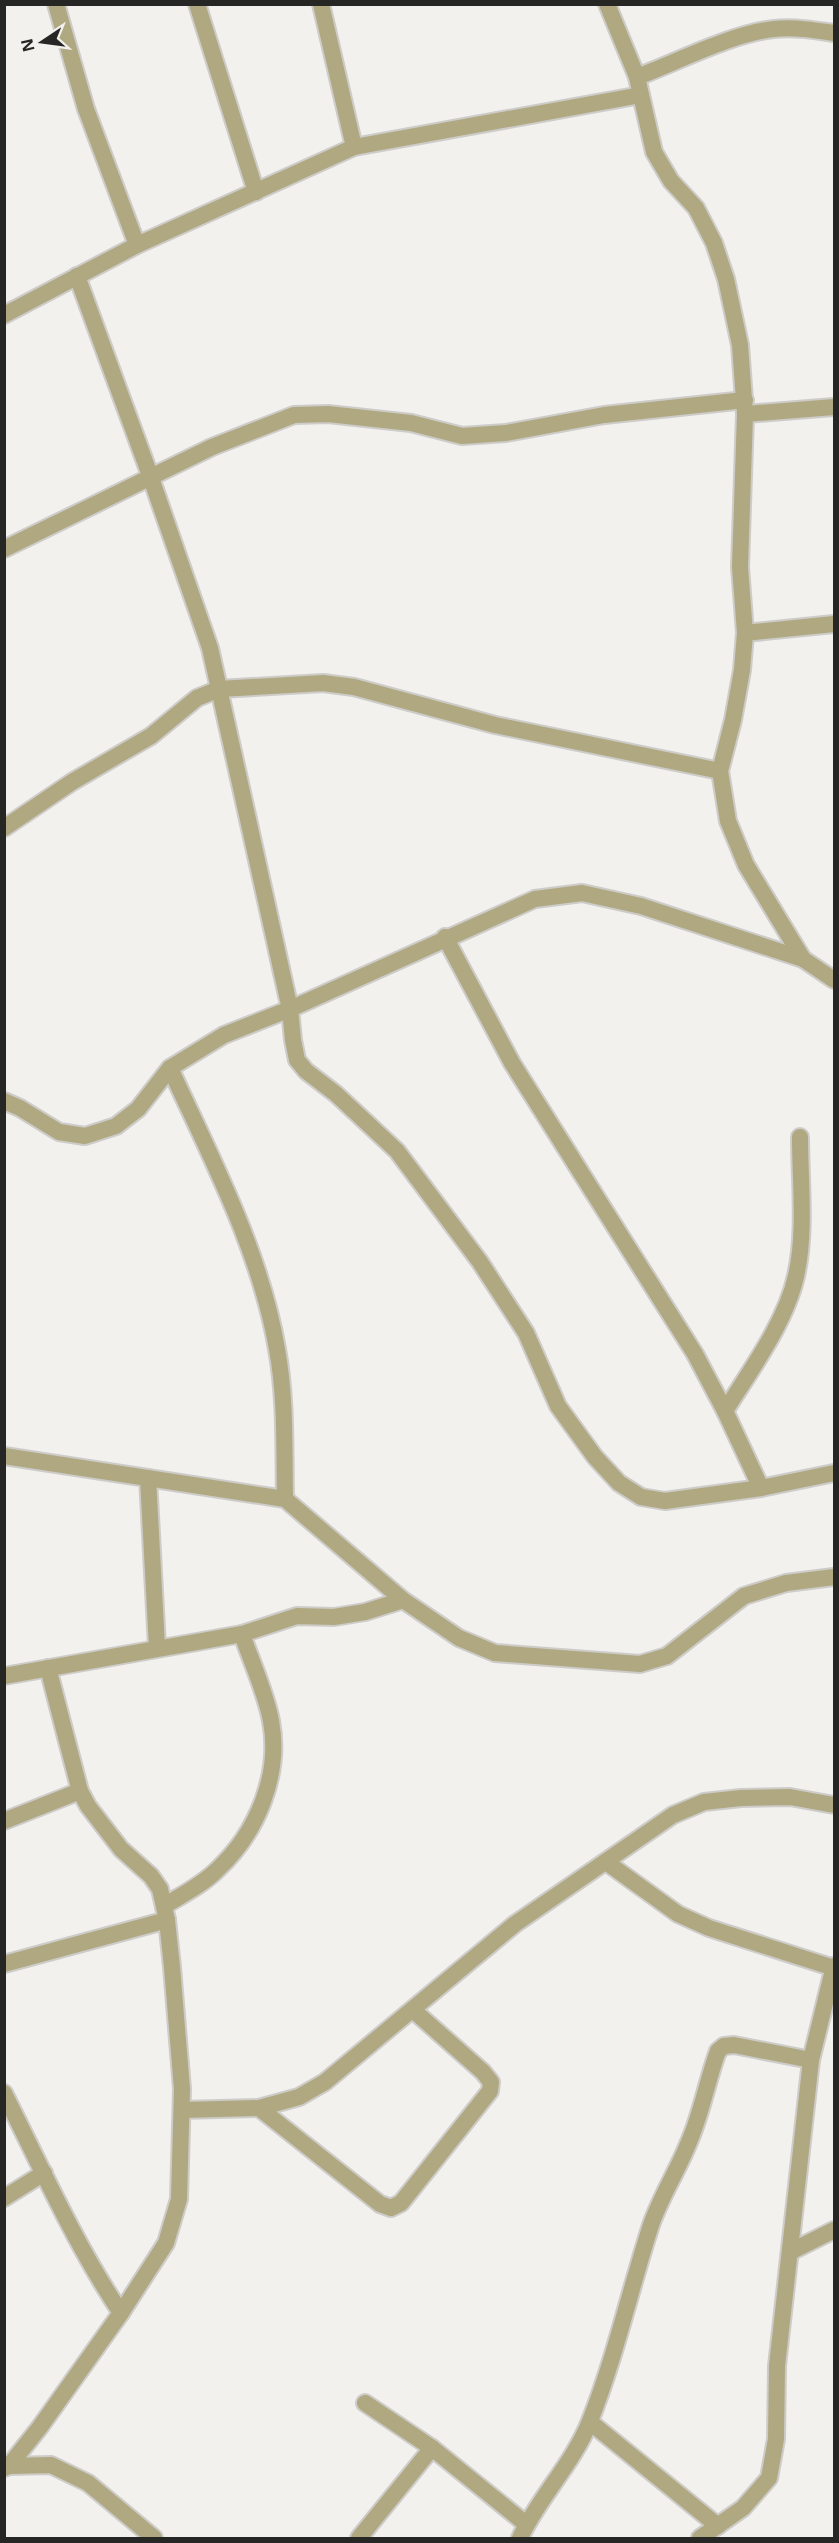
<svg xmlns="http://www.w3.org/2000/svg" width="839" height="2543" viewBox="0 0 839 2543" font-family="'Noto Sans',sans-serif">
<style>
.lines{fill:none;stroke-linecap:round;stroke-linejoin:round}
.minor-casing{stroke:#cdccc9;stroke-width:20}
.minor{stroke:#b0a880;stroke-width:16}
</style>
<rect width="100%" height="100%" fill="#f2f1ed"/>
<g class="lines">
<defs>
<g id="minor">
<polyline points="56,4 86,109 137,245"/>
<polyline points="197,4 256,192"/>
<polyline points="321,4 354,147"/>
<path d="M637 77C677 62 733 33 774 29 794 27 814 30 834 33"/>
<polyline points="641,95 654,152 671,181 696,208 714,243 726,279 740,345 745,414 740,567 745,633 742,670 733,720 720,771 728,821 746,865 803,959 834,980"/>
<polyline points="77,276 151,478 210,648 290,1009 293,1040 297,1060 306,1071 336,1094 397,1151 480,1262 526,1333 558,1406 595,1457 619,1483 641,1497 665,1501 761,1488 834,1473"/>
<polyline points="4,315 137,245 354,147 641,95 637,77 607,4"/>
<polyline points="745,414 834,407"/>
<polyline points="4,549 212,447 294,415 328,414 411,423 462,436 506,433 604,415 745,400"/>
<polyline points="745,633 834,624"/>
<polyline points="4,828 72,782 151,736 197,698 219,689 323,683 354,687 495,725 720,771"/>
<polyline points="445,937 512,1063 695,1354 725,1411 761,1488"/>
<path d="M170 1068C211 1158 260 1250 277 1349 286 1398 284 1449 285 1499"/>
<polyline points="4,1101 20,1108 59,1132 85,1136 116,1126 138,1109 170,1068 224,1035 290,1009 535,899 582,893 641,906 803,959"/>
<path d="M725 1411C750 1371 786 1322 796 1276 806 1232 800 1182 800 1137"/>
<polyline points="4,1456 285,1499 403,1600 459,1638 495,1653 640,1664 667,1656 744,1596 786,1583 834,1577"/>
<polyline points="148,1478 157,1647"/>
<polyline points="48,1668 80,1791 88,1806 121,1849 151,1876 160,1889 167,1920 172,1967 182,2089 179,2199 166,2243 121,2313"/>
<polyline points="4,1676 242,1634 297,1616 334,1617 365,1612 403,1600"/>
<polyline points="4,1821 80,1791"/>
<polyline points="606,1862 678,1914 709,1928 834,1968"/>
<path d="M164 1906C182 1895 202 1885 217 1870 257 1833 281 1775 271 1721 266 1693 251 1661 242 1634"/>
<polyline points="4,1964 167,1920"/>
<path d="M4 2093C41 2167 75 2244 121 2313L40 2427 9 2466"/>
<polyline points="259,2108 380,2204 391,2208 401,2203 490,2091 491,2082 483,2072 413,2010"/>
<polyline points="182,2110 259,2108 299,2097 325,2082 515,1924 673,1815 704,1802 741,1798 790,1797 834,1805"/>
<polyline points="4,2198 44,2173"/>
<polyline points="790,2252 834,2230"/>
<polyline points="365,2403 432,2448 526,2524"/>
<polyline points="590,2422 718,2526"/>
<polyline points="4,2468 9,2466 51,2465 88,2483 154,2538"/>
<polyline points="359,2538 432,2448"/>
<path d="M520 2538C539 2497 573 2464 590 2421 615 2358 630 2290 651 2225 661 2196 678 2170 689 2142 702 2112 707 2081 718 2051L724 2046 734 2045 811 2060"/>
<polyline points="700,2538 743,2508 769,2478 776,2439 777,2366 811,2060 834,1966"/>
</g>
</defs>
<!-- minor casing -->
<use href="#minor" class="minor-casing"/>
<!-- minor -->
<use href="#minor" class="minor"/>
</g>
<!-- border -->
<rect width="839" height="2543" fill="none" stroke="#262625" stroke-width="12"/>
<!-- north arrow -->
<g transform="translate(42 42) rotate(257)" stroke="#f2f1ed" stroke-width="4.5" paint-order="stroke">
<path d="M0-4.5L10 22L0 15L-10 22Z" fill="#262625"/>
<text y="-9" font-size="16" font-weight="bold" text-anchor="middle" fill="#262625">N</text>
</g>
</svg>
